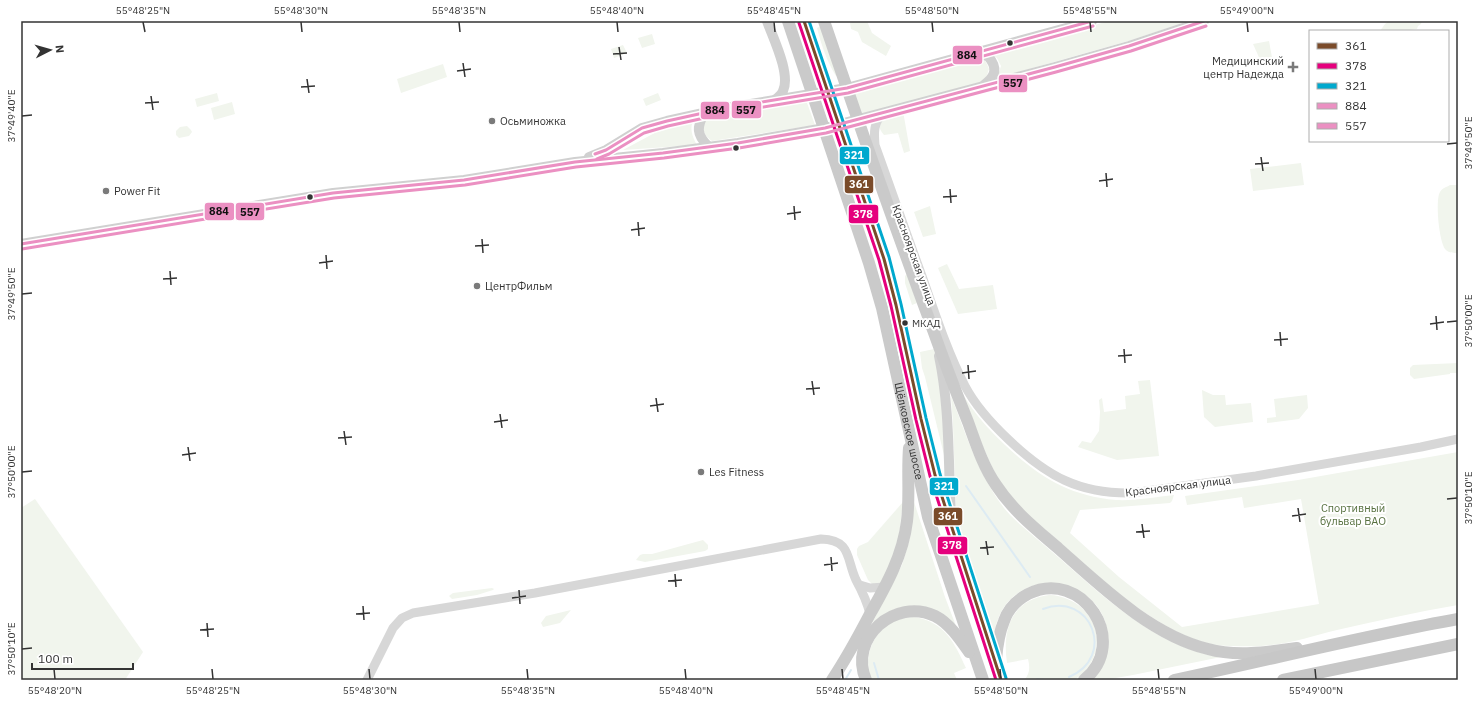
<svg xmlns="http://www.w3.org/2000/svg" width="1479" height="701" viewBox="0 0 1479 701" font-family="'IBM Plex Sans',sans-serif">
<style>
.green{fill:#f1f5ed}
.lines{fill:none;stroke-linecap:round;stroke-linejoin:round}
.stream{stroke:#ddebf3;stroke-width:2}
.tertiary{stroke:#d7d7d7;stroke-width:9}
.secondary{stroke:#d0d0d0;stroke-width:10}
.primary{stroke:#cacaca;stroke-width:12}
.trunk{stroke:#c7c7c7;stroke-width:12}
.bus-1-casing{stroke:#fff;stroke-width:6}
.bus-2-casing{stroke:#fff;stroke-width:6}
.bus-3-casing{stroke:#fff;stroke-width:6}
.bus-4-casing{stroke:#fff;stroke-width:6}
.bus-5-casing{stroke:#fff;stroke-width:6}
.bus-1{stroke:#7a4b2a;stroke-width:3}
.bus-2{stroke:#e5007d;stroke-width:3}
.bus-3{stroke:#00a9ce;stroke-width:3}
.bus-4{stroke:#eb90c2;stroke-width:3}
.bus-5{stroke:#eb90c2;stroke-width:3}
.ticks{fill:none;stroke:#333;stroke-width:1.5}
.bus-dot{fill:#333;stroke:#fff;stroke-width:1.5}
.poi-dot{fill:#7a7a7a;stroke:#fff;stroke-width:1.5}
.labels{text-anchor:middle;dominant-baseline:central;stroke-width:4;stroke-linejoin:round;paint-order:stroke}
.bus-label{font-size:10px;fill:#333;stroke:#fff;text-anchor:start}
.poi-label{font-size:11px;fill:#333;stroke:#fff;text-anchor:start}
.street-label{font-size:11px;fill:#333;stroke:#fff}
.park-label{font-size:11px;fill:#56703f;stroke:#fff}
.line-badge{stroke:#fff;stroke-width:1.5}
.badge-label{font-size:11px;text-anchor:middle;font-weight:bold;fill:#fff}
.pale-badge-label{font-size:11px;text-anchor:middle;font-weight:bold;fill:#111}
.neatline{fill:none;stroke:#333;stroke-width:1.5}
.ticks-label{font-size:10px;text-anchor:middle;fill:#333}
</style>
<rect width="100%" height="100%" fill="#fff"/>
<!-- green -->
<g class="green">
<polygon points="855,21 867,21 872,33 891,46 886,56 862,42 858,32 851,29 850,23"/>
<polygon points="1109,21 1189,21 1128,41 997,78 1001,66 997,58 991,54"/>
<polygon points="1389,21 1422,21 1421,24 1418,26 1417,29 1403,31 1380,31 1385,24"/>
<path d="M821 26 840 77 836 76C827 62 821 44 817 28Z"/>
<polygon points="652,34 655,44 642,48 638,38"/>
<polygon points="1269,41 1273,63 1262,64 1253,44"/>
<polygon points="623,45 627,53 614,58 611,49"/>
<polygon points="979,57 986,62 989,69 985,81 861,115 853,92"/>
<polygon points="443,64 447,77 401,93 397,79"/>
<polygon points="217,93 219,101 197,107 195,99"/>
<polygon points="658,93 661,100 646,106 643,99"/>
<path d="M806 100 815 125 712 141C703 135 702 129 705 119L776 104Z"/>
<polygon points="232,102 235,114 214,120 211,108"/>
<path d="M903 111 910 151 904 153 898 133 884 135C870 119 892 113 903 111Z"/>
<path d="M694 119C689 128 692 136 697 145L623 150 662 129Z"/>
<polygon points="187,126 191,130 192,132 189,136 179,138 176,135 176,131 180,127"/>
<polygon points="1301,163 1304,185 1253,191 1250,169"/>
<path d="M1450 185H1458V253C1454 253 1449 253 1446 250 1439 244 1435 199 1440 192 1442 188 1447 187 1450 185Z"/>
<polygon points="930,206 936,234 923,237 914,212"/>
<polygon points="947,264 959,289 993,285 997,309 958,314 938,268"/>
<polygon points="907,274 917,303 912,305 905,283 905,276"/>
<polygon points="934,349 939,368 945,454 944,455 925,377 922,368 920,352"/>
<polygon points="1458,363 1458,373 1450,373 1450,374 1414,379 1410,375 1410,368 1413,365"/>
<polygon points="1150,380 1159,456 1117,460 1078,447 1082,441 1091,443 1099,431 1100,412 1099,400 1102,398 1104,412 1126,409 1125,396 1140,394 1138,381"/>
<polygon points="1202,390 1213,395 1225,395 1226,405 1251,403 1253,422 1215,427 1204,417"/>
<polygon points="1307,395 1308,408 1299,419 1267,423 1267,418 1276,417 1274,399"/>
<path d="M951 396C966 434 978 474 1004 508 1015 522 1037 538 1051 551 1099 592 1156 649 1221 657L1133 675 1104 680H1093C1104 667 1110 652 1108 635 1104 585 1039 565 1007 603 998 614 995 627 993 640L963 548 959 529 956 508 953 425Z"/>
<path d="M964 396C975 414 989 430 1005 445 1038 476 1069 496 1116 500 1135 501 1155 497 1174 495L1172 501 1170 503 1080 510 1070 533 1119 577 1182 627 1319 604 1301 499 1244 508 1242 497 1187 505 1185 496 1298 480 1458 452V605C1417 612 1377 621 1337 630 1315 635 1293 643 1271 645 1258 647 1244 646 1231 646 1171 646 1105 582 1062 544 1047 530 1028 517 1014 501 989 472 978 431 964 396Z"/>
<polygon points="35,499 143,652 125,680 21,680 21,508"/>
<polygon points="903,502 899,536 892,561 880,585 872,584 868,580 857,555 857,549 859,546 868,542"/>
<path d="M914 502 945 597 956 626C950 621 943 614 936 611 913 600 890 607 872 623L902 565 910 538Z"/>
<polygon points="703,540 708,545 708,549 705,551 645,562 636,560 640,555 643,554 652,554"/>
<polygon points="492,588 494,589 493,590 477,595 452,599 449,596 453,593"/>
<path d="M1049 595C1088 596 1113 639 1085 671 1082 674 1077 679 1073 680 1068 681 1062 680 1057 680 1046 680 1035 680 1024 680 1030 674 1030 667 1028 659L1007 663C1002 630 1011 600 1049 595Z"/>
<polygon points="571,610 560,623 543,627 541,623 546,616"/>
<path d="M914 617C945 622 954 642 966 668L954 673 957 680H872C862 657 873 631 896 620 902 618 908 618 914 617Z"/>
</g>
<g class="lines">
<!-- stream -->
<g class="stream">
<polyline points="966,486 1030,577"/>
<path d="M1043 609C1091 591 1117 657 1069 677"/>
<polyline points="874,663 879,680"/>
<polyline points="1037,679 1044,680"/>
<polyline points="845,680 851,670"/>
</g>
<!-- tertiary -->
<g class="tertiary">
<path d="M884 113C873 121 874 134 875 145 891 189 906 233 922 276 935 313 947 351 965 386 976 407 992 424 1009 440 1047 476 1079 494 1132 493L1256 476 1421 447 1458 439"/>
<polyline points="860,585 870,588 885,587"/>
<path d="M367 680 393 628 402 618 413 613 535 593 821 539C852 540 846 559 856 580 862 591 867 601 870 614"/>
</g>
<!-- secondary -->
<g class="secondary">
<path d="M767 21C773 38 791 74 783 91 782 95 778 97 775 100"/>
<path d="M976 54 988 56C998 68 996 76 984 85"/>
<path d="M704 113C697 127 696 134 708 146"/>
<polyline points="589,157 606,150 642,128 667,121 726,108 847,88 1092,21"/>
<polyline points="21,244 333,193 464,180 575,162 663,153 738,143 825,128 1055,67 1129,46 1204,21"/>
<path d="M939 356C950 408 948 462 951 514"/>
</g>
<!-- primary -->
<g class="primary">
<path id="s1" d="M788 21 869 263 882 308 928 517 983 680"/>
<polyline points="804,21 884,259 896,305 921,419 935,475 1001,680"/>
<path d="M824 21C859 124 895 227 933 330 944 361 956 392 968 422 976 444 983 466 996 485 1013 511 1036 529 1059 549 1102 587 1151 635 1208 649 1236 657 1269 652 1297 648"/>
<path d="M996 660C997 647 999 633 1004 621 1008 609 1017 600 1028 594 1082 567 1131 642 1084 680"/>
<path d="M832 680C846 659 858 637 870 614 887 584 903 555 907 521 910 497 907 472 909 448"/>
<path d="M866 680C848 638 895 597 935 616 949 623 960 639 969 652"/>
</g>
<!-- trunk -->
<g class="trunk">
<path d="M1174 680C1269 660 1363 636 1458 619"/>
<polyline points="1283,680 1458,644"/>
</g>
<defs>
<polyline id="bus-1" points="804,21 884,259 896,305 921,419 935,475 1001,680"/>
<polyline id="bus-2" points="799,23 879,260 891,306 916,420 930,476 996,680"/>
<polyline id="bus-3" points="809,21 889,257 901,304 926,418 940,474 1006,678"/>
<g id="bus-4">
<polyline points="595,154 606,150 642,128 667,121 726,108 847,88 1092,21"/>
<polyline points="21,244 333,193 464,180 575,162 663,153 738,143 825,128 1055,67 1129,46 1204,21"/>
</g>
<g id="bus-5">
<polyline points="597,159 609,154 644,133 668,126 727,113 848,93 1093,26"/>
<polyline points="22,249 334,198 465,185 576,167 664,158 739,148 826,133 1056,72 1131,51 1206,26"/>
</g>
</defs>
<!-- bus-1 casing -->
<use href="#bus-1" class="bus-1-casing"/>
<!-- bus-2 casing -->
<use href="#bus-2" class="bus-2-casing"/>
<!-- bus-3 casing -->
<use href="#bus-3" class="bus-3-casing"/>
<!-- bus-4 casing -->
<use href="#bus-4" class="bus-4-casing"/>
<!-- bus-5 casing -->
<use href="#bus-5" class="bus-5-casing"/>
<!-- bus-1 -->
<use href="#bus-1" class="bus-1"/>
<!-- bus-2 -->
<use href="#bus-2" class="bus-2"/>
<!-- bus-3 -->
<use href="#bus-3" class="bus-3"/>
<!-- bus-4 -->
<use href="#bus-4" class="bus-4"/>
<!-- bus-5 -->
<use href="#bus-5" class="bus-5"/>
</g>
<!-- ticks -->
<path class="ticks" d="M143 22 145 32M301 22 302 32M459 22 460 32M617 22 618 32M774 22 775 32M932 22 933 32M1090 22 1091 32M1247 22 1248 32M619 47 621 60M613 54 627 53M463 63 465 77M457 71 471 69M307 79 309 93M301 87 315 86M151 96 153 110M145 103 159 102M22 116 32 115M1447 144 1457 143M1261 157 1263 171M1255 164 1269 163M1106 173 1107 187M1099 181 1113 179M950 189 951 203M943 197 957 196M794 206 795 220M787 214 801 212M638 222 639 236M631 230 645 228M482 239 483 253M475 246 489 245M326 255 327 269M319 263 333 261M170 271 171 285M163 279 177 278M22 294 32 293M1436 316 1437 330M1447 322 1457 321M1430 324 1444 322M1280 332 1281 346M1274 340 1288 339M1124 349 1125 363M1118 356 1132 355M968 365 969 379M962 373 976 371M812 381 814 395M806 389 820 388M656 398 658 412M650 406 664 404M500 414 502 428M494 422 508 420M344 431 346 445M338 438 352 437M188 447 190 461M182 455 196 453M22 472 32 471M1447 499 1457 498M1298 508 1300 522M1292 516 1306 514M1142 524 1144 538M1136 532 1150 531M986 541 988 555M980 548 994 547M831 557 832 571M824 565 838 563M675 574 676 587M668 581 682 580M519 590 520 604M512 598 526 596M363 606 364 620M356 614 370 613M207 623 208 637M200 630 214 629M22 649 32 648M54 669 55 679M212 669 213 679M369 669 370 679M527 669 528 679M685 669 686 679M842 669 843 679M1000 669 1001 679M1158 669 1159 679M1315 669 1316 679"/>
<!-- markers -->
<g class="bus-dot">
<circle cx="1010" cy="43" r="3.5"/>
<circle cx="736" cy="148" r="3.5"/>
<circle cx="310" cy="197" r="3.5"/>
<circle cx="905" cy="323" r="3.5"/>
</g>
<g class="poi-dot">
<path d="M1291 61h4v4h4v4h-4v4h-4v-4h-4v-4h4z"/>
<circle cx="492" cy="121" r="4"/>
<circle cx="106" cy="191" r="4"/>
<circle cx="477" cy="286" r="4"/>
<circle cx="701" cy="472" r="4"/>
</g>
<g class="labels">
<!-- bus labels -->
<g class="bus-label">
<text x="912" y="323">МКАД</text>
</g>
<!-- poi labels -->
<g class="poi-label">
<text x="1284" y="61" text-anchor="end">Медицинский<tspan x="1284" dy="13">центр Надежда</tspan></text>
<text x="500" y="121">Осьминожка</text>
<text x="114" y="191">Power Fit</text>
<text x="485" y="286">ЦентрФильм</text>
<text x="709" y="472">Les Fitness</text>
</g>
<!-- street labels -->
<g class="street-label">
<text transform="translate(914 255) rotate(70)">Красноярская улица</text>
<text stroke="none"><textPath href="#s1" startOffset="428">Щёлковское шоссе</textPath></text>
<text transform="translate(1178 486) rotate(-7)">Красноярская улица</text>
</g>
<!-- park labels -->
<g class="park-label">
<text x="1353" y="508">Спортивный<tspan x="1353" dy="13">бульвар ВАО</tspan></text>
</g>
</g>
<g class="line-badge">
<rect x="952" y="45" width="31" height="20" rx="4" fill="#eb90c2"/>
<rect x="998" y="74" width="30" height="19" rx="4" fill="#eb90c2"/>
<rect x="731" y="100" width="31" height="19" rx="4" fill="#eb90c2"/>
<rect x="700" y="101" width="30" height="19" rx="4" fill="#eb90c2"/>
<rect x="839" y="146" width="31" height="19" rx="4" fill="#00a9ce"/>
<rect x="844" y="175" width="30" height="19" rx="4" fill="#7a4b2a"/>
<rect x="204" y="202" width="31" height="19" rx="4" fill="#eb90c2"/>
<rect x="235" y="202" width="30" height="19" rx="4" fill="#eb90c2"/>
<rect x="848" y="204" width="31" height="20" rx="4" fill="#e5007d"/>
<rect x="929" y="477" width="30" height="19" rx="4" fill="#00a9ce"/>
<rect x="933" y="507" width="30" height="19" rx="4" fill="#7a4b2a"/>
<rect x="937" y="536" width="31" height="19" rx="4" fill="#e5007d"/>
</g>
<g class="badge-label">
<text x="854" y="159">321</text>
<text x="859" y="188">361</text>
<text x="863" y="218">378</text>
<text x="944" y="490">321</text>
<text x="948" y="520">361</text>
<text x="952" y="549">378</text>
</g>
<g class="pale-badge-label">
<text x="967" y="59">884</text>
<text x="1013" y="87">557</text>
<text x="746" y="114">557</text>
<text x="715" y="114">884</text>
<text x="219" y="215">884</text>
<text x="250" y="216">557</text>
</g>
<!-- border -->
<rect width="1479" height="701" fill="none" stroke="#ffffff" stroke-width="44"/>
<!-- legend -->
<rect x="1309" y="30" width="140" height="112" fill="#ffffff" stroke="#adadad"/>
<rect x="1317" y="43" width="20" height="6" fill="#7a4b2a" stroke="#adadad"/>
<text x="1345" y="50" font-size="12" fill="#333333">361</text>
<rect x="1317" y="63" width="20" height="6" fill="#e5007d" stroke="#adadad"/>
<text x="1345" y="70" font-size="12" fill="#333333">378</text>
<rect x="1317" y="83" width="20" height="6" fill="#00a9ce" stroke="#adadad"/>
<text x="1345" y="90" font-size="12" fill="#333333">321</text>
<rect x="1317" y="103" width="20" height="6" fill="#eb90c2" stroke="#adadad"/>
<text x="1345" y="110" font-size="12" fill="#333333">884</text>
<rect x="1317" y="123" width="20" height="6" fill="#eb90c2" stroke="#adadad"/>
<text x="1345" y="130" font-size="12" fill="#333333">557</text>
<!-- north arrow -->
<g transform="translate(50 50) rotate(84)" stroke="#ffffff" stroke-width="3" paint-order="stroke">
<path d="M0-3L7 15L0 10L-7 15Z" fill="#333333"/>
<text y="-6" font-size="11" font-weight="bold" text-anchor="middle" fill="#333333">N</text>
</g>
<!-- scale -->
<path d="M32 663v6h101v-6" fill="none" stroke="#333333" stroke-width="2"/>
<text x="38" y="663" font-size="12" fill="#333333" stroke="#ffffff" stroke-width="3" paint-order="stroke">100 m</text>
<rect x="22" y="22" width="1435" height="657" class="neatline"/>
<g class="ticks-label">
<text x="143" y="14">55°48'25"N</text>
<text x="301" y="14">55°48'30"N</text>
<text x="459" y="14">55°48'35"N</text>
<text x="617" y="14">55°48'40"N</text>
<text x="774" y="14">55°48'45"N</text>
<text x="932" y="14">55°48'50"N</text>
<text x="1090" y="14">55°48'55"N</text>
<text x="1247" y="14">55°49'00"N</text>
<text transform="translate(11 116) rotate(-90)" y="4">37°49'40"E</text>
<text transform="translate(1468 143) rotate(-90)" y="4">37°49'50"E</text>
<text transform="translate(11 294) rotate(-90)" y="4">37°49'50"E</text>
<text transform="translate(1468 321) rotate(-90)" y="4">37°50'00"E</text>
<text transform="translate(11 472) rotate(-90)" y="4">37°50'00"E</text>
<text transform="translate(1468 498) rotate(-90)" y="4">37°50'10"E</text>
<text transform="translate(11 649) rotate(-90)" y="4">37°50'10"E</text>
<text x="55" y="694">55°48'20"N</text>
<text x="213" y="694">55°48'25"N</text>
<text x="370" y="694">55°48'30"N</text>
<text x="528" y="694">55°48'35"N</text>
<text x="686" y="694">55°48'40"N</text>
<text x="843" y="694">55°48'45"N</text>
<text x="1001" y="694">55°48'50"N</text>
<text x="1159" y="694">55°48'55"N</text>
<text x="1316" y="694">55°49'00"N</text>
</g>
</svg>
